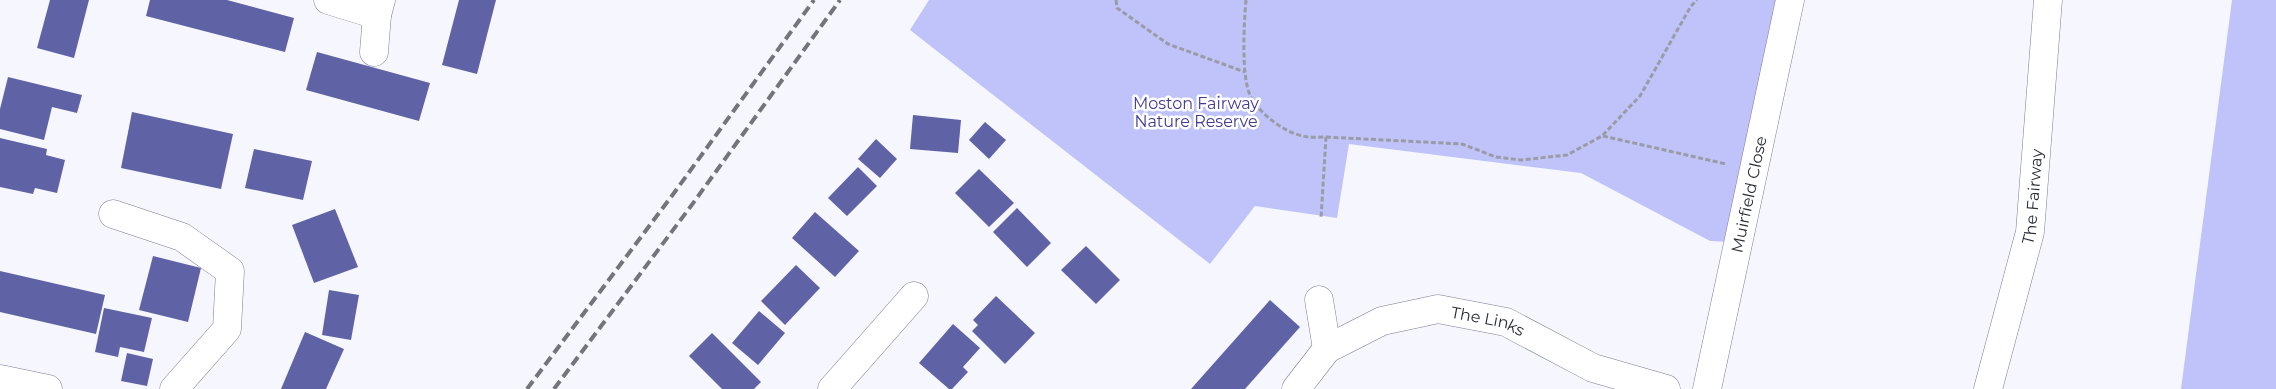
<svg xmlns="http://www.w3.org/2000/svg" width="2276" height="389" viewBox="0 0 2276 389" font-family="Montserrat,sans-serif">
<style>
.green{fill:#bfc3f9}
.building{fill:#6062a6}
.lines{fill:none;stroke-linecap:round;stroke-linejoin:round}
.minor-casing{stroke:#797c9a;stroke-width:29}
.path{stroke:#9a9ca5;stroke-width:3;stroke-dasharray:5 2.5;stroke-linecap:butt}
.minor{stroke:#fff;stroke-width:28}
.rail{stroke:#73747e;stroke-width:4;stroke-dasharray:10 5;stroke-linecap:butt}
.labels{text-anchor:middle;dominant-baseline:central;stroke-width:5;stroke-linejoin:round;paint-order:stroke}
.park-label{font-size:16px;fill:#413c92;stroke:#fff}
.street-label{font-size:16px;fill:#292b37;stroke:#fff}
</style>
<rect width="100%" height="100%" fill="#f6f7fe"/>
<!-- green -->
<g class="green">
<polygon points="929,0 1800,0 1752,243 1710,241 1581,173 1349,144 1337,218 1255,206 1210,264 910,30"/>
<polygon points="2232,0 2276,0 2276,389 2181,389"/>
</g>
<!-- building -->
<g class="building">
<polygon points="50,0 89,0 74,58 37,48"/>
<polygon points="150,0 227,0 294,18 285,52 146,16"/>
<polygon points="459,0 496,0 477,74 442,65"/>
<polygon points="317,52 430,83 419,121 306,90"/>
<polygon points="8,77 82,95 77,113 52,107 44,140 0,129 0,109"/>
<polygon points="132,112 233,134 221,189 121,168"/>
<polygon points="913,115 961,120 958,153 910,149"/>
<polygon points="985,122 1006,140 989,159 969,140"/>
<polygon points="0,138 47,149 46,155 65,160 57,193 35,188 33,194 0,187"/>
<polygon points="876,139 897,159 880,178 858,159"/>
<polygon points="254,149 312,161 303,200 245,188"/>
<polygon points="858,167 877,186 847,216 828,198"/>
<polygon points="979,169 1014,203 989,227 955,193"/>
<polygon points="1017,208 1051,243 1027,267 993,232"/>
<polygon points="335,209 358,267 314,283 292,225"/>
<polygon points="815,212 859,251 835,277 792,238"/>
<polygon points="1086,246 1120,280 1096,304 1061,270"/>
<polygon points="153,256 201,268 188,322 139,310"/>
<polygon points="796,265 820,288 785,325 761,301"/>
<polygon points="0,271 105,295 96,334 0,312"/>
<polygon points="329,290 359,295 351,340 322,335"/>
<polygon points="996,296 1035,333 1005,364 972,331 978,325 973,320"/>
<polygon points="1270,300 1300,327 1245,389 1191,389"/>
<polygon points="104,308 152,318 144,352 120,347 118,357 95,352"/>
<polygon points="759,311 785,333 758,365 732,343"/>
<polygon points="953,324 980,348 963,367 968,372 952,389 949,389 919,363"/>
<polygon points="305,332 344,349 326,389 281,389"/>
<polygon points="712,333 761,382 754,389 722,389 689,356"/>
<polygon points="127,353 153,359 147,386 121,381"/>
</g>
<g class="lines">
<defs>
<g id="minor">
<polyline points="328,0 377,15"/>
<polyline points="374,52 377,15 381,0"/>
<polyline points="113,214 182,237 230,271 227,329 174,389"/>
<polyline points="1319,300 1327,349"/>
<polyline points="0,379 48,389"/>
<polyline points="832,389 914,296"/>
<path id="s1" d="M1296 389 1327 349 1382 321 1438 309 1506 322 1593 368 1666 389"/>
<path id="s2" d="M1707 389 1790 0"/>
<path id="s3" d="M1988 389 2030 232 2048 0"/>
</g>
</defs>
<!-- minor casing -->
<use href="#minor" class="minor-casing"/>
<!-- path -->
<g class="path">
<polyline points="1116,0 1117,8 1168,44 1245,72"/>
<path d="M1246 0C1244 22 1241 75 1250 95 1257 112 1285 133 1303 136 1310 138 1318 137 1326 137L1321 218"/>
<polyline points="1603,136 1726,164"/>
<polyline points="1326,137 1462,144 1496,157 1521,160 1567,155 1602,136 1640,96 1691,6 1697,0"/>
</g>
<!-- minor -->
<use href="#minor" class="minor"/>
<!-- rail -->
<g class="rail">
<polyline points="527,389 674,193 814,0"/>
<polyline points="554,389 691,206 840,0"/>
</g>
</g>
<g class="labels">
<!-- park labels -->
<g class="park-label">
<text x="1196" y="103">Moston Fairway<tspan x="1196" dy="18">Nature Reserve</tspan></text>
</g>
<!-- street labels -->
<g class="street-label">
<text stroke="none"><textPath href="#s2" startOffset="199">Muirfield Close</textPath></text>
<text stroke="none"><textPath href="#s3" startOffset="198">The Fairway</textPath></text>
<text stroke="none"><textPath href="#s1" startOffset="221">The Links</textPath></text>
</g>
</g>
</svg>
